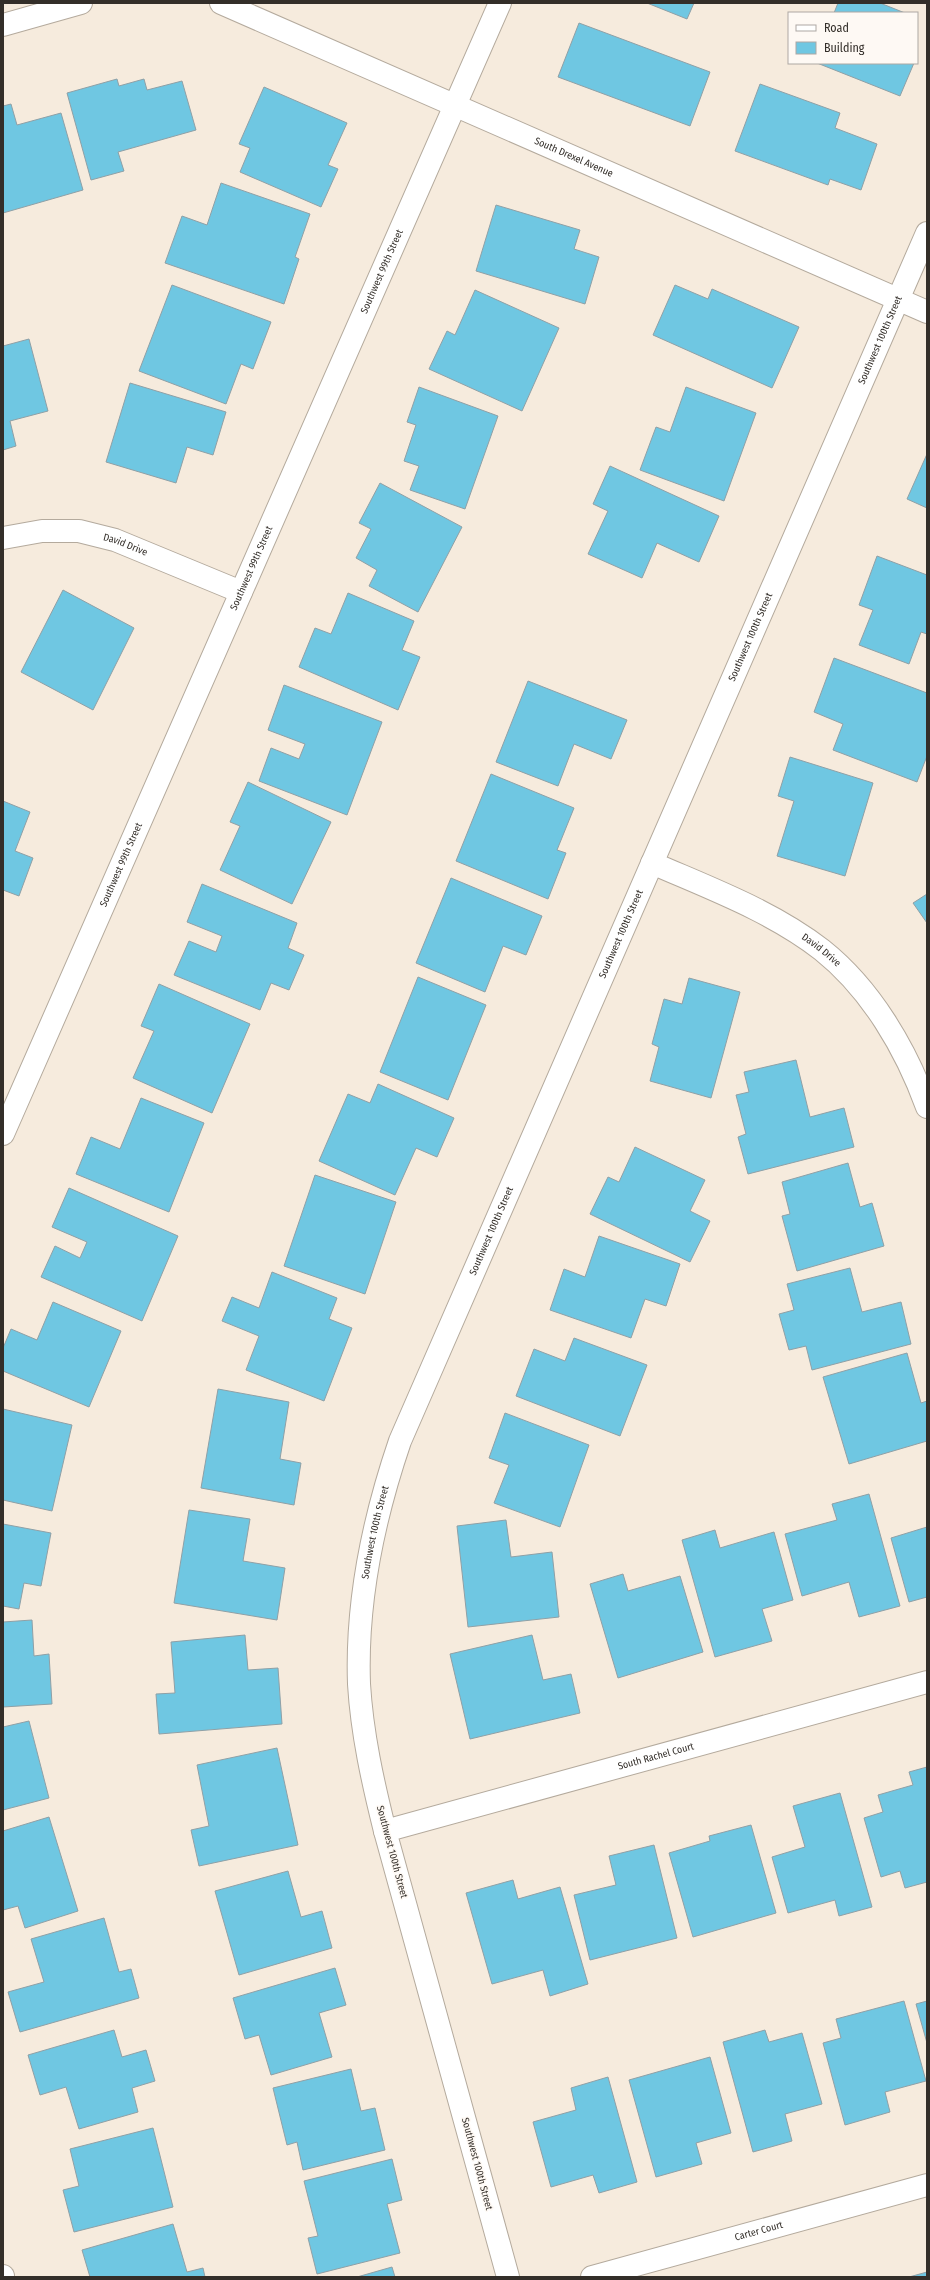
<svg xmlns="http://www.w3.org/2000/svg" width="930" height="2280" viewBox="0 0 930 2280" font-family="'Fira Sans Condensed',sans-serif">
<style>
.building{fill:#6fc7e2;stroke:#8fa0a6}
.lines{fill:none;stroke-linecap:round;stroke-linejoin:round}
.street-casing{stroke:#b4aa9d;stroke-width:24}
.street{stroke:#fff;stroke-width:22}
.labels{text-anchor:middle;dominant-baseline:central;stroke-width:3;stroke-linejoin:round;paint-order:stroke}
.street-label{font-size:10px;fill:#332e29;stroke:#fef9f4}
</style>
<rect width="100%" height="100%" fill="#f6ebdd"/>
<!-- building -->
<g class="building">
<polygon points="647,3 694,3 687,19"/>
<polygon points="838,3 880,3 905,13 834,13"/>
<polygon points="579,23 710,72 690,126 558,77"/>
<polygon points="817,63 914,63 900,96"/>
<polygon points="117,79 119,86 144,79 147,90 182,81 196,130 118,152 124,171 91,180 67,93"/>
<polygon points="760,84 840,113 835,128 877,144 861,190 830,179 828,185 735,151"/>
<polygon points="264,87 347,123 328,165 338,169 321,207 240,172 250,148 239,144"/>
<polygon points="11,104 17,125 61,113 83,190 3,213 3,106"/>
<polygon points="221,183 310,214 295,257 299,259 284,304 165,263 182,216 207,225"/>
<polygon points="496,205 580,230 574,249 599,257 585,304 476,271"/>
<polygon points="172,285 271,322 253,369 241,364 226,404 139,371"/>
<polygon points="675,285 708,299 712,289 799,327 772,388 653,335"/>
<polygon points="475,290 559,328 522,411 429,369 447,331 455,335"/>
<polygon points="29,339 48,411 10,421 16,446 3,450 3,346"/>
<polygon points="130,383 226,412 213,455 187,447 176,483 106,462"/>
<polygon points="419,387 498,416 465,509 410,490 419,466 404,461 416,425 407,422"/>
<polygon points="686,387 756,413 724,501 640,470 656,427 670,432"/>
<polygon points="927,454 927,508 907,499"/>
<polygon points="610,466 719,516 699,562 657,543 642,578 588,554 608,511 593,504"/>
<polygon points="380,483 462,527 418,612 369,586 377,570 356,558 371,529 359,523"/>
<polygon points="877,556 927,575 927,634 921,632 909,664 859,645 873,610 859,605"/>
<polygon points="63,590 134,628 93,710 21,672"/>
<polygon points="348,593 414,621 402,650 420,657 398,710 299,667 315,628 331,634"/>
<polygon points="834,658 927,693 927,756 917,782 833,750 843,724 814,712"/>
<polygon points="528,681 627,720 611,759 574,744 558,786 496,762"/>
<polygon points="284,685 382,722 347,815 259,781 271,748 299,759 305,744 268,730"/>
<polygon points="790,757 873,783 845,876 777,856 794,801 778,796"/>
<polygon points="491,774 574,808 557,850 566,853 548,899 456,861"/>
<polygon points="248,782 331,822 292,904 220,870 240,826 230,822"/>
<polygon points="3,801 30,812 15,851 33,858 19,896 3,890"/>
<polygon points="451,878 542,916 526,955 503,946 485,992 416,963"/>
<polygon points="202,884 297,923 288,948 304,955 289,990 271,983 260,1010 174,975 189,941 216,952 222,936 187,922"/>
<polygon points="927,894 927,923 913,903"/>
<polygon points="418,977 486,1005 448,1100 380,1072"/>
<polygon points="689,978 740,992 711,1098 650,1081 659,1047 652,1044 664,999 682,1004"/>
<polygon points="159,984 250,1024 212,1113 133,1078 154,1031 141,1026"/>
<polygon points="796,1060 810,1117 844,1108 854,1147 748,1174 738,1137 746,1134 736,1095 749,1092 744,1072"/>
<polygon points="378,1084 454,1118 437,1157 416,1148 395,1195 319,1161 348,1094 370,1103"/>
<polygon points="141,1098 204,1123 169,1212 76,1174 91,1137 120,1149"/>
<polygon points="635,1147 705,1180 690,1211 710,1221 690,1262 590,1214 608,1177 619,1182"/>
<polygon points="848,1163 860,1207 872,1203 884,1246 797,1271 782,1216 790,1214 782,1182"/>
<polygon points="315,1175 396,1202 365,1294 284,1266"/>
<polygon points="69,1188 178,1236 142,1321 41,1277 55,1246 80,1258 87,1242 52,1227"/>
<polygon points="599,1236 680,1264 666,1306 645,1299 631,1338 550,1310 564,1269 585,1277"/>
<polygon points="850,1268 862,1312 901,1302 911,1344 812,1370 806,1346 789,1350 779,1314 794,1310 787,1284"/>
<polygon points="272,1272 337,1298 329,1319 352,1328 324,1401 246,1370 259,1336 222,1321 232,1297 259,1308"/>
<polygon points="53,1302 121,1331 89,1407 3,1371 3,1348 11,1329 37,1340"/>
<polygon points="574,1338 647,1365 620,1436 516,1396 534,1349 565,1361"/>
<polygon points="907,1353 921,1403 927,1401 927,1441 849,1464 823,1377"/>
<polygon points="218,1389 289,1402 280,1459 301,1463 294,1505 201,1488"/>
<polygon points="3,1409 72,1425 52,1511 3,1500"/>
<polygon points="505,1413 589,1445 560,1527 494,1503 509,1465 489,1458"/>
<polygon points="869,1494 900,1606 859,1617 849,1582 802,1596 785,1534 837,1520 832,1504"/>
<polygon points="189,1510 250,1519 243,1561 285,1568 277,1620 174,1603"/>
<polygon points="506,1520 511,1557 552,1552 559,1617 468,1627 457,1526"/>
<polygon points="3,1524 51,1533 41,1586 24,1583 19,1609 3,1606"/>
<polygon points="927,1527 927,1597 909,1602 891,1538"/>
<polygon points="715,1530 720,1548 774,1532 793,1600 762,1609 772,1641 715,1657 682,1540"/>
<polygon points="623,1574 628,1591 680,1576 703,1652 618,1678 590,1584"/>
<polygon points="32,1620 34,1656 49,1654 52,1704 3,1707 3,1622"/>
<polygon points="245,1635 248,1670 278,1668 282,1724 159,1734 156,1694 175,1693 171,1642"/>
<polygon points="532,1635 543,1680 571,1674 580,1713 470,1739 450,1654"/>
<polygon points="29,1721 49,1798 3,1810 3,1727"/>
<polygon points="277,1748 298,1845 199,1866 191,1830 209,1826 197,1765"/>
<polygon points="927,1767 927,1882 905,1888 900,1871 881,1877 864,1818 883,1812 878,1795 913,1785 909,1772"/>
<polygon points="840,1793 872,1907 839,1916 835,1900 788,1913 772,1857 805,1847 793,1806"/>
<polygon points="49,1817 78,1911 25,1928 18,1906 3,1910 3,1831"/>
<polygon points="751,1825 776,1913 693,1937 669,1853 710,1841 709,1836"/>
<polygon points="654,1845 677,1938 590,1960 574,1895 616,1885 609,1856"/>
<polygon points="288,1871 301,1917 322,1911 332,1948 239,1975 215,1891"/>
<polygon points="513,1880 518,1899 560,1887 588,1984 550,1996 543,1970 492,1984 466,1893"/>
<polygon points="104,1918 119,1972 131,1969 139,1998 20,2032 8,1992 44,1982 31,1939"/>
<polygon points="335,1968 346,2005 319,2013 332,2057 271,2075 259,2035 245,2039 233,1998"/>
<polygon points="904,2001 926,2081 885,2092 890,2112 845,2125 823,2043 841,2038 836,2019"/>
<polygon points="927,2001 927,2043 916,2004"/>
<polygon points="114,2030 122,2057 146,2050 155,2081 132,2088 138,2112 79,2129 66,2087 40,2095 28,2055"/>
<polygon points="765,2030 769,2042 802,2033 822,2104 785,2114 792,2141 753,2152 723,2042"/>
<polygon points="710,2057 731,2133 696,2143 702,2164 656,2177 629,2080"/>
<polygon points="351,2069 361,2111 375,2108 385,2150 303,2170 297,2142 287,2145 273,2088"/>
<polygon points="608,2077 637,2182 599,2193 593,2175 551,2187 533,2122 576,2110 571,2088"/>
<polygon points="153,2128 173,2207 74,2232 63,2190 79,2186 70,2149"/>
<polygon points="392,2159 402,2200 387,2204 400,2253 317,2274 308,2238 318,2236 304,2181"/>
<polygon points="173,2224 187,2272 203,2268 205,2277 90,2277 82,2250"/>
<polygon points="392,2267 395,2277 357,2277"/>
<polygon points="927,2272 927,2277 909,2277"/>
</g>
<g class="lines">
<defs>
<g id="street">
<path id="s1" d="M221 3 927 312"/>
<polyline points="3,25 81,3"/>
<path id="s2" d="M3 538 42 531H79L115 540 241 592"/>
<path id="s3" d="M652 863C709 888 772 911 822 950 871 989 906 1049 927 1107"/>
<path id="s4" d="M3 1134 500 3"/>
<path id="s5" d="M385 1831 927 1682"/>
<polyline points="3,2276 3,2277"/>
<path id="s6" d="M508 2277 385 1831C373 1783 362 1734 359 1684 356 1600 373 1520 400 1441L927 233"/>
<path id="s7" d="M592 2277 927 2185"/>
</g>
</defs>
<!-- street casing -->
<use href="#street" class="street-casing"/>
<!-- street -->
<use href="#street" class="street"/>
</g>
<g class="labels">
<!-- street labels -->
<g class="street-label">
<text stroke="none"><textPath href="#s1" startOffset="385">South Drexel Avenue</textPath></text>
<text stroke="none"><textPath href="#s4" startOffset="942">Southwest 99th Street</textPath></text>
<text stroke="none"><textPath href="#s6" startOffset="2061">Southwest 100th Street</textPath></text>
<text stroke="none"><textPath href="#s2" startOffset="125">David Drive</textPath></text>
<text stroke="none"><textPath href="#s4" startOffset="618">Southwest 99th Street</textPath></text>
<text stroke="none"><textPath href="#s6" startOffset="1737">Southwest 100th Street</textPath></text>
<text stroke="none"><textPath href="#s4" startOffset="294">Southwest 99th Street</textPath></text>
<text stroke="none"><textPath href="#s6" startOffset="1413">Southwest 100th Street</textPath></text>
<text stroke="none"><textPath href="#s3" startOffset="191">David Drive</textPath></text>
<text stroke="none"><textPath href="#s6" startOffset="1089">Southwest 100th Street</textPath></text>
<text stroke="none"><textPath href="#s6" startOffset="765">Southwest 100th Street</textPath></text>
<text stroke="none"><textPath href="#s5" startOffset="281">South Rachel Court</textPath></text>
<text transform="translate(392 1852) rotate(75)">Southwest 100th Street</text>
<text transform="translate(477 2164) rotate(75)">Southwest 100th Street</text>
<text stroke="none"><textPath href="#s7" startOffset="173">Carter Court</textPath></text>
</g>
</g>
<!-- border -->
<rect width="930" height="2280" fill="none" stroke="#332e29" stroke-width="8"/>
<!-- legend -->
<rect x="788" y="12" width="130" height="52" fill="#fef9f4" stroke="#ada8a3"/>
<rect x="796" y="25" width="20" height="6" fill="#ffffff" stroke="#ada8a3"/>
<text x="824" y="32" font-size="12" fill="#332e29">Road</text>
<rect x="796" y="42" width="20" height="12" fill="#6fc7e2" stroke="#ada8a3"/>
<text x="824" y="52" font-size="12" fill="#332e29">Building</text>
</svg>
